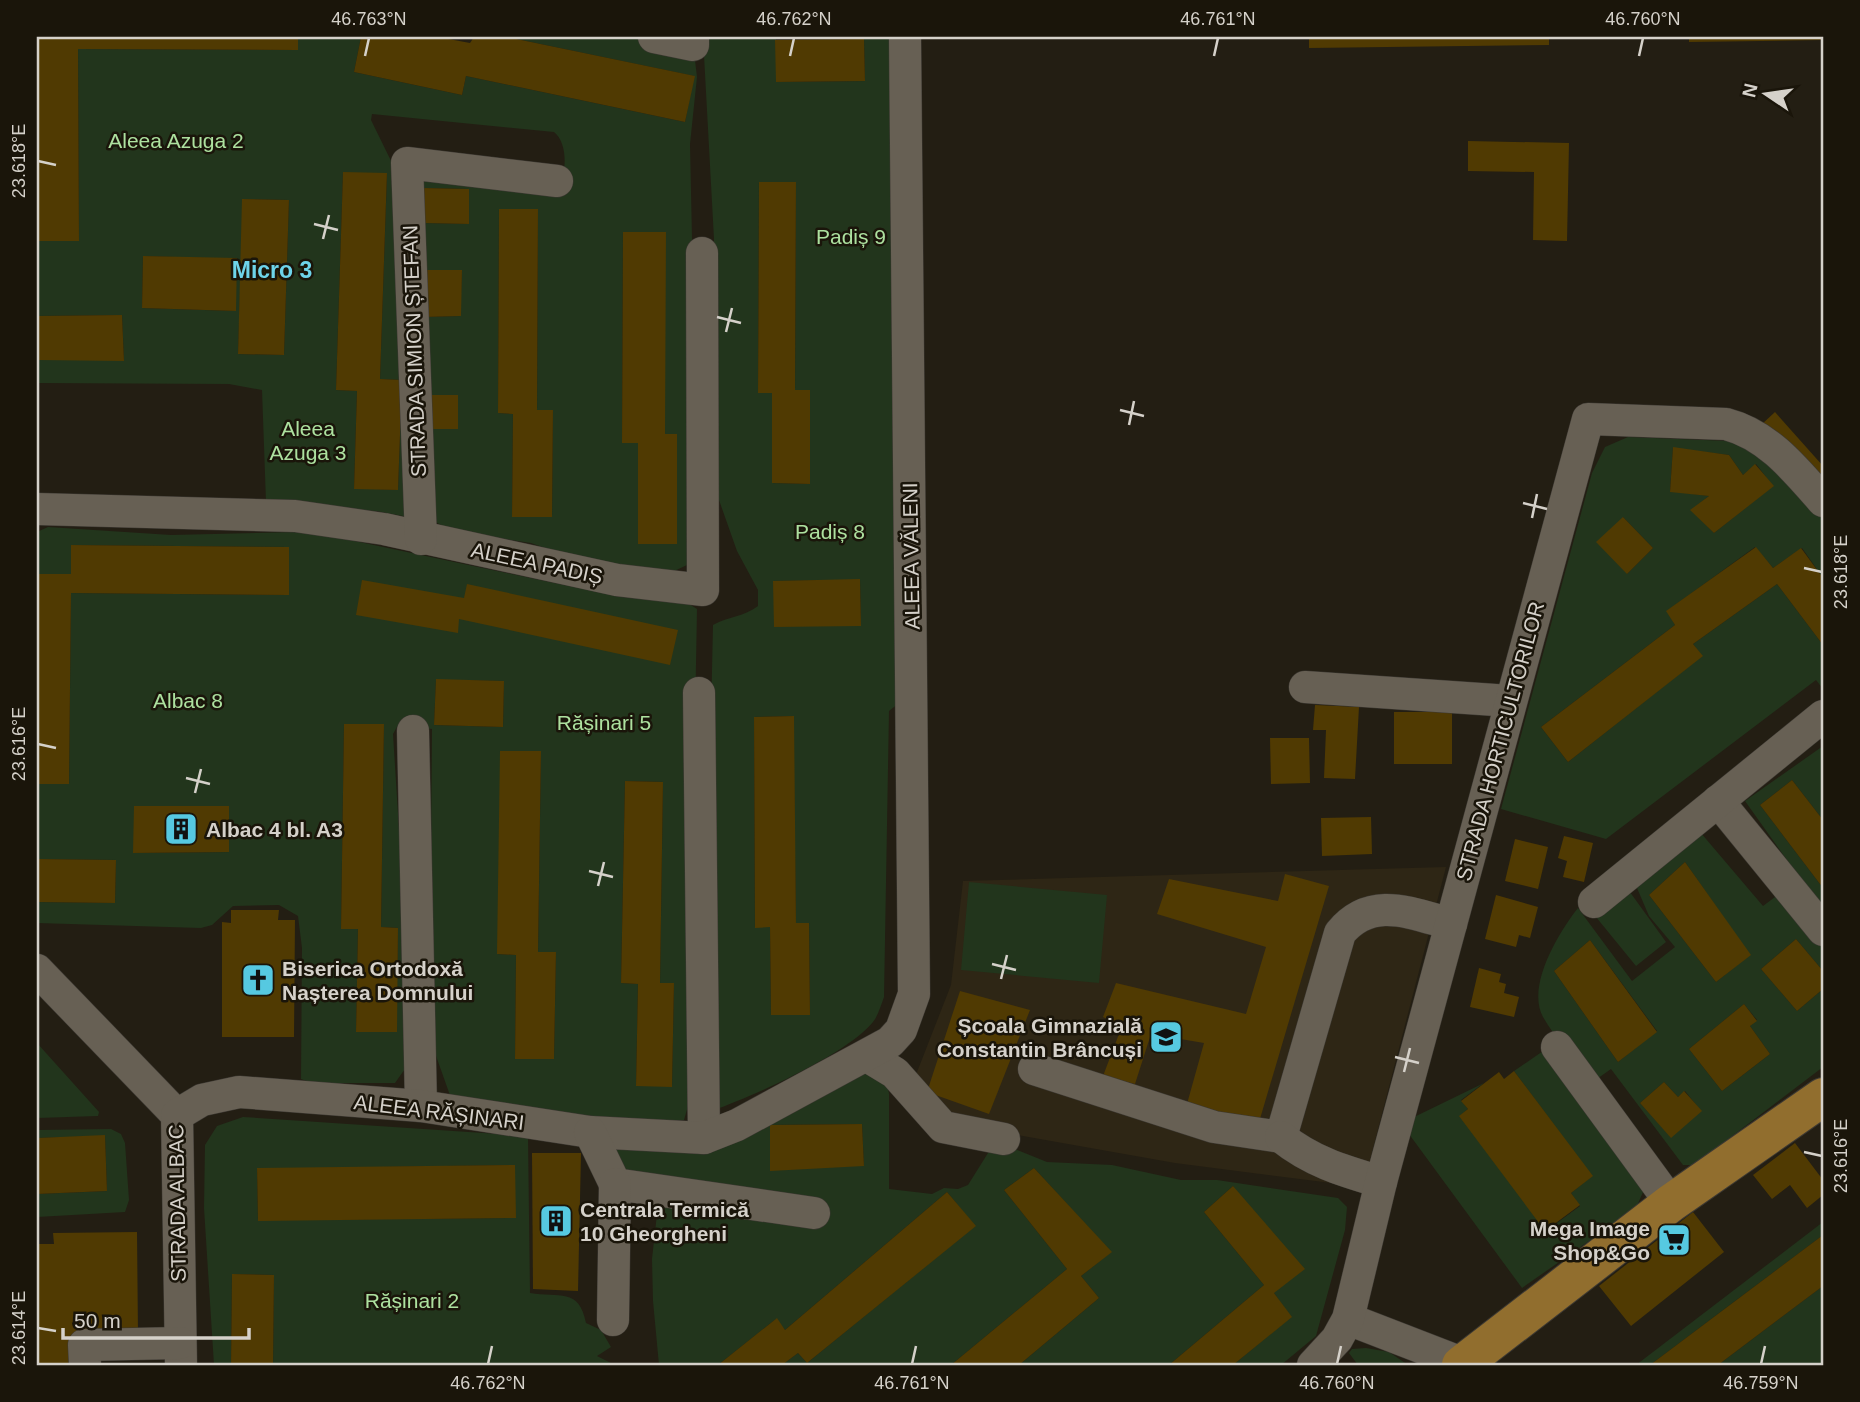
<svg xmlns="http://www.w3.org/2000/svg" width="1860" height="1402" viewBox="0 0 1860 1402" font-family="Arial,sans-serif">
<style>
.built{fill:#2e2615}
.green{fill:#22351c;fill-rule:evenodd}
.building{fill:#503a02}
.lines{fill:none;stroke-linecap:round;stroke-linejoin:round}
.minor-casing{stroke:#3c3832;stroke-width:33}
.major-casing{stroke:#3c3832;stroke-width:40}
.minor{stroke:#676054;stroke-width:32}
.major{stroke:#916e2e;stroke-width:38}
.ticks{fill:none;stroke:#d5d1ca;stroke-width:2.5}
.labels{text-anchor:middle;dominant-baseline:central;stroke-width:5;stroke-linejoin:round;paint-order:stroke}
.park-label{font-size:21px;fill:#ade19f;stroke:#1a150a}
.street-label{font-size:21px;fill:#d5d1ca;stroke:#1a150a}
.poi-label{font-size:21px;font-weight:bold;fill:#d5d1ca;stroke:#1a150a;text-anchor:start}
.neighbourhood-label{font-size:23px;font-weight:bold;fill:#6ed4ea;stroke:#1a150a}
.neatline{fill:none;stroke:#d5d1ca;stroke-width:2.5}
.ticks-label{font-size:18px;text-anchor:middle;fill:#d5d1ca}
</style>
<rect width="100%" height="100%" fill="#231e13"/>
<!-- built -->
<polygon class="built" points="1446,867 1363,1187 1175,1163 938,1121 910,1090 951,985 963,881"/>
<!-- green -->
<g class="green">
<path d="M37 37H78L38 38 40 241 79 240 78 49 297 50 298 37H361L354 72 462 95 466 76 685 122 694 76 507 37C556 37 654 27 694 52L697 77 690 144 698 520 696 551 687 565 670 573 584 562 531 543 452 531 432 520 427 506 416 233V196L420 177 437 172 558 188C567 173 568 143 554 132L372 114 371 120 395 169 401 200 411 505 408 517 376 511 276 506 266 502 262 390 229 384 37 383V360H124L122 315 37 316ZM343 173 387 174 380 379 402 380 398 490 354 488 357 391 336 390ZM423 188 469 189V224L423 223ZM243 199 289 200 284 355 238 354ZM499 209H538L537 410 553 411 552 517H512L513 414 498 413ZM665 232V434L677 435V544H638V443L622 442 623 233ZM143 256 237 259 235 311 142 308ZM422 270 462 271 460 316 424 317ZM427 395 458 396V429H427Z"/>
<path d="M703 37H897L899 703 889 711 884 997C881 1005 878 1016 873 1022 847 1054 754 1096 714 1110L703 1078 713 625C729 616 744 617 758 606V590L737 551 713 483 714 239ZM864 39 865 81 776 82V39ZM759 182H796L795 390H810V484L772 483V393L758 392ZM860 580 861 625 773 581H774ZM793 716 796 923H809L810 1014 771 1015 770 927H755L754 717Z"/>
<path d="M1628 437 1729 441 1758 449 1823 516V578L1802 548 1773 568 1755 547 1667 611 1675 625 1541 727 1568 762 1702 656 1693 644 1777 584 1823 645V689L1816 680 1606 839 1501 809 1592 473 1605 447ZM1673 448 1729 455 1743 475 1756 464 1773 486 1714 533 1691 510 1709 496 1670 491ZM1623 517 1653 548 1627 574Z"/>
<path d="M48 527 171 535 298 532 350 540 621 597 683 600 697 609 688 1106 684 1120H619L452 1101 435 1053 430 954 432 729 398 725 393 734 401 861 407 1066 395 1083H312L301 1079 302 948 298 916 279 905 233 906 212 925 201 928 37 923V902L115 903 116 860 37 859V784H69L71 593 289 595V547L72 545 71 574H37V532ZM436 680 504 681 503 727 434 725ZM344 724 384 725 381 927 398 928 396 1032H356L358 929H341ZM541 751 538 952H556L554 1059 515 1058 516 955 497 954ZM625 781 663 782 660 983H674L672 1086H636L638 984 621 983ZM134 806H229V852L134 853Z"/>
<polygon points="1823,746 1823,820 1792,780 1760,805 1823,888 1823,911 1745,801"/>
<path d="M1695 826 1763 906 1779 894 1823 947V971L1796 939 1761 969 1797 1011 1823 989V1067L1694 1165H1683L1611 1069 1594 1081C1577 1061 1556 1040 1543 1017 1526 986 1559 932 1578 908L1632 981 1675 947 1649 916 1634 881ZM1685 862 1750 955 1716 982 1649 895ZM1590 940 1657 1031 1618 1062 1554 971ZM1744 1004 1757 1020 1750 1026 1770 1054 1722 1091 1689 1049ZM1664 1082 1678 1097 1685 1091 1701 1111 1671 1137 1640 1103Z"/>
<polygon points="969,882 1107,895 1099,983 961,970"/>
<polygon points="1627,888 1666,942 1636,966 1596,917"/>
<polygon points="37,1043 99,1112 98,1116 37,1118"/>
<polygon points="1546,1049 1647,1183 1636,1208 1522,1288 1406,1130 1410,1119 1484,1083 1461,1100 1468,1109 1460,1116 1546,1231 1580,1206 1571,1193 1592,1176 1514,1071"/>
<path d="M855 1068 886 1075 889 1094V1189L932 1194 944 1188 958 1189 968 1185 988 1153 998 1148H1012L1047 1162 1112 1165 1181 1180H1217L1338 1198 1347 1207 1345 1230 1316 1336 1281 1365H1233L1291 1317 1274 1293 1233 1186 1204 1212 1264 1285 1169 1365H1019L1099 1298 1081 1276 1111 1252 1034 1168 1004 1190 1067 1269 951 1365H782L798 1353 807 1363 975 1226 947 1192 785 1330 776 1319 718 1365H659L653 1301 652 1259 657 1214 654 1198 613 1166 614 1141 705 1145ZM862 1124 864 1166 770 1125H771Z"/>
<path d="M243 1117 528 1136 530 1293C559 1298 579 1287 586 1323L601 1330 611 1347 597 1356 615 1365H273L274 1275 232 1274 231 1365H214L204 1208 205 1145 217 1126ZM515 1165V1218L258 1220 257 1169Z"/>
<polygon points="111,1129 121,1134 125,1143 129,1200 125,1212 37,1217 37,1194 107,1191 105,1136 37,1138 37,1130"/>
<polygon points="1823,1222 1823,1235 1650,1365 1636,1365"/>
<polygon points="1823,1286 1823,1365 1718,1365"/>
<polygon points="1366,1348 1389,1352 1408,1365 1358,1365 1349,1353 1352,1349"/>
</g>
<!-- building -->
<g class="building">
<polygon points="298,37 298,50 78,49 79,241 39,241 38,38"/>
<polygon points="361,37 438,37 470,43 474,37 507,37 695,76 685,122 466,76 462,95 354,72"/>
<polygon points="1309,37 1549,37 1549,45 1309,48"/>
<polygon points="1689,37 1823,37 1823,40 1689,42"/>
<polygon points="864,39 865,81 776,82 775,40"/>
<polygon points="1468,141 1569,143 1567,241 1533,240 1534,172 1468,171"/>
<polygon points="343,172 387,173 380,379 402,380 398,490 354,489 357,391 336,390"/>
<polygon points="759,182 796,182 795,390 810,390 810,484 772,483 772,393 758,393"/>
<polygon points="423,188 469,189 469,224 423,223"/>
<polygon points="242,199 289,200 284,355 238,354"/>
<polygon points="499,209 538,209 537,410 553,410 552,517 512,517 513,414 498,413"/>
<polygon points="623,232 666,232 665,434 677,434 677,544 638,544 638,443 622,443"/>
<polygon points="143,256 237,258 236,311 142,308"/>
<polygon points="422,270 462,270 461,316 424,317"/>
<polygon points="122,315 124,361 37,360 37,316"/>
<rect x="427" y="395" width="31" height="34"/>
<polygon points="1775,412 1823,466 1823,495 1761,425"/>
<polygon points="1673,447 1729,455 1743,475 1755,464 1774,486 1714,533 1690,510 1709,496 1670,492"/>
<polygon points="1623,517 1653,548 1627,574 1596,542"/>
<polygon points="71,545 289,547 289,595 71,593 69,784 37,784 37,574 71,574"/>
<polygon points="1756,547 1773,568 1801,548 1823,578 1823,645 1777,584 1693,644 1703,656 1568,762 1541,727 1675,625 1666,611"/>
<polygon points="860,579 861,626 774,627 773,581"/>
<polygon points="362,580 464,598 467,584 678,630 670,665 459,619 458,633 356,615"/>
<polygon points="436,679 504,681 503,727 434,725"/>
<polygon points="1315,705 1359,707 1355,779 1324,778 1326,730 1313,730"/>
<rect x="1394" y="712" width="58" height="52"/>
<polygon points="794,716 796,923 809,923 810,1015 771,1015 770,927 755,928 754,717"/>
<polygon points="344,724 384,724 381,927 398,928 397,1032 356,1032 358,929 341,929"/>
<polygon points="1270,738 1309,738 1310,783 1271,784"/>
<polygon points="500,751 541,751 538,952 556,952 554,1059 515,1059 516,955 497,954"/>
<polygon points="1792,780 1823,820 1823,888 1760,805"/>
<polygon points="625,781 663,782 660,983 674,983 672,1087 636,1086 638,984 621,983"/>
<polygon points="134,806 229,806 229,852 133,853"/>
<polygon points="1371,817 1372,854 1322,856 1321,818"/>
<polygon points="1564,836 1593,843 1584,882 1563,877 1567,861 1558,858"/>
<polygon points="1515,839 1548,847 1538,889 1505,881"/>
<polygon points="37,859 116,860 115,903 37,902"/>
<polygon points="1685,862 1751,955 1716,982 1649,895"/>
<polygon points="1285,874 1329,886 1257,1129 1185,1111 1204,1043 1151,1034 1135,1084 1103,1076 1122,1026 1103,1017 1116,983 1246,1014 1266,947 1157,914 1169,879 1278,901"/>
<polygon points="1496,895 1538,907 1530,938 1519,935 1516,947 1485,939"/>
<polygon points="231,910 279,910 278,920 295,920 294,1037 222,1037 222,922 231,923"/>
<polygon points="1796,939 1823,971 1823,989 1797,1011 1761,969"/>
<polygon points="1590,940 1657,1032 1618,1062 1554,971"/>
<polygon points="1479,968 1501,974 1499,982 1506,984 1504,993 1519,997 1514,1017 1470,1007"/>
<polygon points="960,991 1030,1010 989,1114 927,1092"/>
<polygon points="1744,1004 1757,1021 1750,1026 1770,1054 1722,1091 1689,1049"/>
<polygon points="1514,1071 1593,1176 1571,1193 1580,1205 1545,1231 1459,1116 1468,1109 1461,1101 1499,1072 1504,1079"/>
<polygon points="1664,1082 1678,1097 1684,1091 1702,1111 1671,1138 1640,1103"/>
<polygon points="862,1124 864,1166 770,1171 770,1125"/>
<polygon points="105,1135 107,1191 37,1194 37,1138"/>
<polygon points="1795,1143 1823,1180 1823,1195 1807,1208 1790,1185 1772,1199 1753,1175"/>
<polygon points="532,1153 581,1153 578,1291 533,1289"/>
<polygon points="515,1165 516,1218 258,1221 257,1168"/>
<polygon points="1034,1168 1112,1252 1081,1276 1099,1298 1019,1365 951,1365 1067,1269 1004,1190"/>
<polygon points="1233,1186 1305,1269 1274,1293 1292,1317 1233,1365 1169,1365 1264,1285 1204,1212"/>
<polygon points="947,1192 976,1226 807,1363 798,1353 782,1365 718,1365 777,1318 785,1330"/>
<polygon points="1693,1212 1724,1252 1631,1326 1599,1286"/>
<polygon points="137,1232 138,1334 72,1335 72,1365 37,1365 37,1244 54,1244 53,1233"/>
<polygon points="1823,1235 1823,1286 1718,1365 1650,1365"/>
<polygon points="232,1274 274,1275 273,1365 231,1365"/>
</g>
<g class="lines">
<defs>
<g id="minor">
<polyline points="654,37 693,45 693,37"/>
<polyline points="37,509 295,516 384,529 617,580 703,590 702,253"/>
<polyline points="421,539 407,163 557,181"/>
<polyline points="1305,687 1510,701"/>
<polyline points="699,693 704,1138"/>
<polyline points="413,731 421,1106"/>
<polyline points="1718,801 1823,930"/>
<polyline points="1594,902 1823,716"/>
<polyline points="37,970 177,1115 181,1365"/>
<polyline points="1557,1047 1671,1203"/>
<polyline points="867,1056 895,1073 943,1127 1004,1139"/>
<path d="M1034 1069 1214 1127 1281 1137 1340 933C1371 895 1410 913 1451 924"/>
<polyline points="177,1115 202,1100 239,1092 421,1106 590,1132 704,1138 737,1125 890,1042 901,1030 914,994 905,37"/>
<polyline points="590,1132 615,1184 814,1213"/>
<path d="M1281 1137C1312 1162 1344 1171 1381 1182"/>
<polyline points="1348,1319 1467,1365"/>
<polyline points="613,1320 615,1184"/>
<polyline points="85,1365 84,1345 180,1343"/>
<path d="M1313 1365 1337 1339 1348 1319 1381 1182 1588 419 1726 424C1768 435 1795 469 1823 501"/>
</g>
<polyline id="major" points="1461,1365 1671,1203 1823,1097"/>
</defs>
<!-- minor casing -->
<use href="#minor" class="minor-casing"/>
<!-- major casing -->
<use href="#major" class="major-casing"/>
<!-- minor -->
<use href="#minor" class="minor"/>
<!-- major -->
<use href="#major" class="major"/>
</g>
<!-- ticks -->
<path class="ticks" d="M365 56 369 38M790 56 794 38M1214 56 1218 38M1639 56 1643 38M38 161 56 165M314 224 338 230M323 239 329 215M717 317 741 323M726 332 732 308M1120 410 1144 416M1129 425 1134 401M1523 503 1547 509M1532 518 1537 494M1804 568 1822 572M38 744 56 748M186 778 210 784M195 793 201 769M589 871 613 877M598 886 604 862M992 964 1016 970M1001 979 1007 955M1395 1057 1419 1063M1404 1072 1410 1048M1804 1152 1822 1156M38 1328 56 1331M488 1364 492 1346M912 1364 916 1346M1337 1364 1341 1346M1761 1364 1765 1346"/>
<!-- icons -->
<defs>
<symbol id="building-square" viewBox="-11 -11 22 22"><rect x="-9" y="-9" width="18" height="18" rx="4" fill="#56c9e1" stroke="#1a150a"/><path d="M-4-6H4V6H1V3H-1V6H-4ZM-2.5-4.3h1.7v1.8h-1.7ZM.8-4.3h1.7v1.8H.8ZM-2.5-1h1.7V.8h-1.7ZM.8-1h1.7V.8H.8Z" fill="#111"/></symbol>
<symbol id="church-square" viewBox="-11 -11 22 22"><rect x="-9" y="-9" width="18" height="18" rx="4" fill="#56c9e1" stroke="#1a150a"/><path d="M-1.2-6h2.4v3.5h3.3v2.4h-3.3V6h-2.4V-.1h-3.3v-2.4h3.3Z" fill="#111"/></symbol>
<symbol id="school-square" viewBox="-11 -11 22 22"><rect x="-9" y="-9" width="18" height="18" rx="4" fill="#56c9e1" stroke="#1a150a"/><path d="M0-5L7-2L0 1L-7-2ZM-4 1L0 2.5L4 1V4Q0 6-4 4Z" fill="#111"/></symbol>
<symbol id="supermarket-square" viewBox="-11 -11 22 22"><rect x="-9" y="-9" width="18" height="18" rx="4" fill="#56c9e1" stroke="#1a150a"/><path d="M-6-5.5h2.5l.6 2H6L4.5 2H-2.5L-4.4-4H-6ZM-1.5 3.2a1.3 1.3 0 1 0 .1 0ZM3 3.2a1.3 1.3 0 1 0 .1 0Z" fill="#111"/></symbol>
</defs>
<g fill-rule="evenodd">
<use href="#building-square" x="162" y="810" width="38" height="38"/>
<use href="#church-square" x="239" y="961" width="38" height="38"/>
<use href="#school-square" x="1147" y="1018" width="38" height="38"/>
<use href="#building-square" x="537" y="1202" width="38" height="38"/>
<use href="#supermarket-square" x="1655" y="1221" width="38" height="38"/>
</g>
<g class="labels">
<!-- park labels -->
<g class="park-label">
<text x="176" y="140">Aleea Azuga 2</text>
<text x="851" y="236">Padiș 9</text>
<text x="308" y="428">Aleea<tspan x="308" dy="24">Azuga 3</tspan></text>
<text x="830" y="531">Padiș 8</text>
<text x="188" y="700">Albac 8</text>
<text x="604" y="722">Rășinari 5</text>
<text x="412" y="1300">Rășinari 2</text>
</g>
<!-- street labels -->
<g class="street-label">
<text transform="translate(414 351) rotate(-92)">STRADA SIMION ȘTEFAN</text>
<text transform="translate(911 556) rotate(-91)">ALEEA VĂLENI</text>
<text transform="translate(537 563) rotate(12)">ALEEA PADIȘ</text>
<text transform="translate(1500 741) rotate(-75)">STRADA HORTICULTORILOR</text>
<text transform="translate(439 1112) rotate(7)">ALEEA RĂȘINARI</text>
<text transform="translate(177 1203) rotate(-91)">STRADA ALBAC</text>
</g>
<!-- poi labels -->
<g class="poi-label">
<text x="206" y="829">Albac 4 bl. A3</text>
<text x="282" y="968">Biserica Ortodoxă<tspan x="282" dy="24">Nașterea Domnului</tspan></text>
<text x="1142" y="1025" text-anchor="end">Școala Gimnazială<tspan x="1142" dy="24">Constantin Brâncuși</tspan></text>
<text x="580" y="1209">Centrala Termică<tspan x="580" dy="24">10 Gheorgheni</tspan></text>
<text x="1650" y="1228" text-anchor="end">Mega Image<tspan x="1650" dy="24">Shop&amp;Go</tspan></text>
</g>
<!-- neighbourhood labels -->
<g class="neighbourhood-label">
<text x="272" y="270">Micro 3</text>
</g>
</g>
<!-- border -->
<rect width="1860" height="1402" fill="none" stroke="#1a150a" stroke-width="77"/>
<!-- north arrow -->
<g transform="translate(1766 94) rotate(283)" stroke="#1a150a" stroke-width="5" paint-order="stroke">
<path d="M0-5L12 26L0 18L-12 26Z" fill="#d5d1ca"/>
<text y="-10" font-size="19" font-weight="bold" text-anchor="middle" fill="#d5d1ca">N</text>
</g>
<!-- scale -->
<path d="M63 1328v10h186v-10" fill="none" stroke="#d5d1ca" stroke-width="3.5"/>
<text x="74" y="1328" font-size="21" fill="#d5d1ca" stroke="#1a150a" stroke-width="5" paint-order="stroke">50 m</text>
<rect x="38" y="38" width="1784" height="1326" class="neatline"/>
<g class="ticks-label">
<text x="369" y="25">46.763°N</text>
<text x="794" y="25">46.762°N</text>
<text x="1218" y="25">46.761°N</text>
<text x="1643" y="25">46.760°N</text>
<text transform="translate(19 161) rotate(-90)" y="6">23.618°E</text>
<text transform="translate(1841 572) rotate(-90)" y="6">23.618°E</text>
<text transform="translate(19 744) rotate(-90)" y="6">23.616°E</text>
<text transform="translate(1841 1156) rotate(-90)" y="6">23.616°E</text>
<text transform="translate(19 1328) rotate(-90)" y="6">23.614°E</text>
<text x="488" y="1389">46.762°N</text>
<text x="912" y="1389">46.761°N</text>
<text x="1337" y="1389">46.760°N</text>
<text x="1761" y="1389">46.759°N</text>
</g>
</svg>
